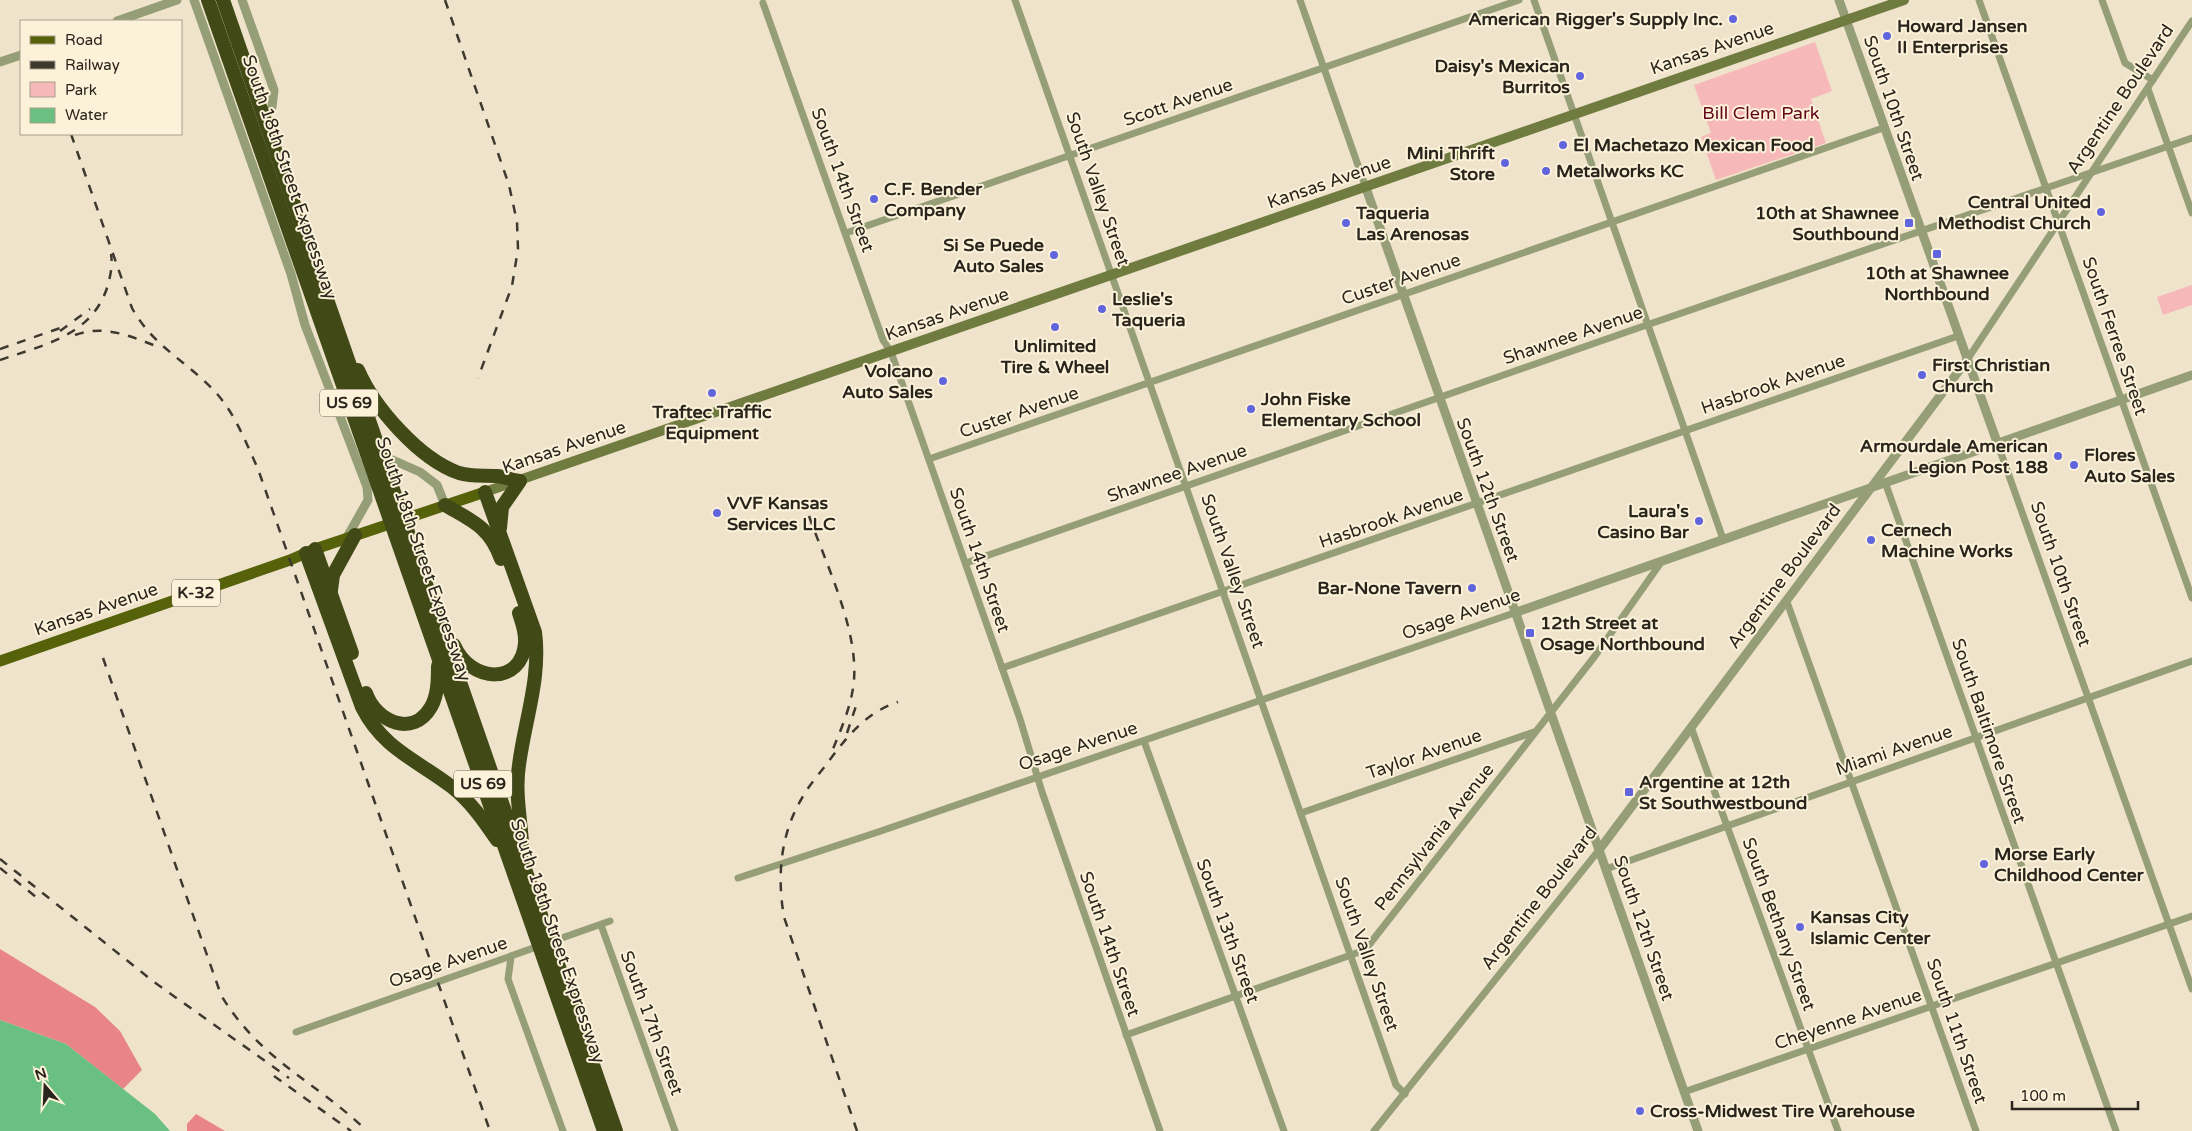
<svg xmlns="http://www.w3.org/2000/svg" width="2192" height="1131" viewBox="0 0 2192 1131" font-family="'Varela Round',sans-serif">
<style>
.green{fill:#f7b8b9}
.forest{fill:#e98589}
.water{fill:#6ac081}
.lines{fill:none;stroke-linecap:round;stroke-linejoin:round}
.minor{stroke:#959e77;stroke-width:7}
.tertiary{stroke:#959e77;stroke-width:9}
.secondary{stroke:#707b3f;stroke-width:10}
.primary{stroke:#56620a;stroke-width:11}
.motorway{stroke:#414a16;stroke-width:14}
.rail{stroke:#3e392f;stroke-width:2.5;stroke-dasharray:9 9;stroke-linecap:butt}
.poi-dot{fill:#6165dd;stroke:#fcf1d9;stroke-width:2}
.labels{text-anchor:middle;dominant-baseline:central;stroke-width:4;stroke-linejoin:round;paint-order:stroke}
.shield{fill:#fcf1d9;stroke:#686255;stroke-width:1}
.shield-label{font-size:16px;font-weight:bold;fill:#29251c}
.poi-label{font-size:18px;font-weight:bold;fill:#29251c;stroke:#fcf1d9;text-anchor:start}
.street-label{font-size:18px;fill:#29251c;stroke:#fcf1d9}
.park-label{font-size:18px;fill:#62051a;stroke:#fcf1d9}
</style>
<rect width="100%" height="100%" fill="#efe3cc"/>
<!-- green -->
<g class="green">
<polygon points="1815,42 1832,91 1811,99 1826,143 1716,180 1701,137 1711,133 1694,85"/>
<polygon points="2192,285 2192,305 2163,315 2157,297"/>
</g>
<!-- forest -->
<g class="forest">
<polygon points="0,949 95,1007 120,1031 142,1070 123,1089 66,1044 0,1020"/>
<polygon points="196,1114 225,1131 187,1131 187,1124"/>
</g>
<!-- water -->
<polygon class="water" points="0,1020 66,1044 155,1114 170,1131 0,1131"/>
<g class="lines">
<!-- minor -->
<g class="minor">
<polyline points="1015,0 1396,1085 1405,1094"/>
<polyline points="1300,0 1366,188"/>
<polyline points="1534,0 1723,539"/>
<polyline points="1979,0 2192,598"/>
<polyline points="2102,0 2125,63 2153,80"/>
<polyline points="763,3 883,340 891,352 1020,719 1042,792 1160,1131"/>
<polyline points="2148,89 2192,213"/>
<polyline points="846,233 1519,0"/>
<polyline points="1967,360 2192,21"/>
<polyline points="1997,442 2192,989"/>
<polyline points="929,459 1883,128"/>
<polyline points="1885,482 2116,1131"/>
<polyline points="966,563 1638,328 2192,138"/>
<polyline points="1787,602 1976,1131"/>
<polyline points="1002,668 1958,336"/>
<polyline points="1691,727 1838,1131"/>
<polyline points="1144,741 1284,1131"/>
<polyline points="1301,813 1534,732"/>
<polyline points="1606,869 2192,661"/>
<polyline points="738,878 878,832 1514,613"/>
<polyline points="601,925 675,1131"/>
<polyline points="511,957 508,979 563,1131"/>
<polyline points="296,1032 610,921"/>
<polyline points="1126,1035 1365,950 1595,656 1662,561"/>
<polyline points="1684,1092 2192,916"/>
<polyline points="1374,1131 1599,850"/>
</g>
<!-- tertiary -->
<g class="tertiary">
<polyline points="194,0 291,274 305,325 367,487 368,500 346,539"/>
<polyline points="242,0 274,90 272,107 263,121"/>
<polyline points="1839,0 1997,442"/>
<polyline points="117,21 177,0"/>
<polyline points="0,62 21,55"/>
<polyline points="1366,188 1698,1131"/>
<polyline points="379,454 420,472 437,485 445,505"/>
<polyline points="1514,613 2192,375"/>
<polyline points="1599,850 1967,360"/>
</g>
<!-- secondary -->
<polyline class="secondary" points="485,492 1904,0"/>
<!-- primary -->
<polyline class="primary" points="0,661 290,560 315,549 485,492"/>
<!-- motorway -->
<g class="motorway">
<polyline points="208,0 604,1131"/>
<polyline points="223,0 616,1131"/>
<path d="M358 370C374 407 419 459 459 473 472 477 484 475 497 476 504 477 512 480 520 481L502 507 500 528"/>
<path d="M485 492 535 632C541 678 525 719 519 765 515 790 520 816 522 842"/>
<path d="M445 505C472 521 490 527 501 559"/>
<polyline points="315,549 352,653"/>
<path d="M306 553 362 707C383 749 417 760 452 787 471 802 484 821 497 840"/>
<polyline points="331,590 333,575 355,535"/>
<path d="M454 645C471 684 522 685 525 643 526 632 522 623 519 613"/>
<path d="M366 693C376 722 413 738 431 707 438 695 438 679 438 666"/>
</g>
<!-- rail -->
<g class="rail">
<polyline points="445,0 509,185 517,222 518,249 512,286 478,378"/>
<path d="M71 134 132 308C154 348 189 362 218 395 236 416 247 445 258 469L490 1131"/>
<polyline points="60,331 90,309"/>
<path d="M75 335C106 324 132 337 161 348"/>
<polyline points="0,349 66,326"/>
<path d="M0 360C43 345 91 336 107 288 110 278 113 265 111 254"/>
<path d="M809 516C826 564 858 629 854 680 852 704 842 727 833 749"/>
<path d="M103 658 221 995C260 1060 315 1081 367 1131"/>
<polyline points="847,733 858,700"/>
<polyline points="0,859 154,982 289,1078"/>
<polyline points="0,868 36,897"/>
<polyline points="274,1076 351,1131"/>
<path d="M857 1131 784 917C777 876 780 835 802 798 809 785 820 773 829 761 848 735 867 712 898 702"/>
</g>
</g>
<!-- markers -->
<g class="poi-dot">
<circle cx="1733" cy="19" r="5"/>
<circle cx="1887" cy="36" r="5"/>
<circle cx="1580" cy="76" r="5"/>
<circle cx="1563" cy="145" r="5"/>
<circle cx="1505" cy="163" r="5"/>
<circle cx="1546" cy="171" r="5"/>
<circle cx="874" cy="199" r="5"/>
<circle cx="2101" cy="212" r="5"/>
<circle cx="1346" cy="223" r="5"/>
<rect x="1904" y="218" width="10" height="10" rx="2.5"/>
<rect x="1932" y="249" width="10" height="10" rx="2.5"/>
<circle cx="1054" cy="255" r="5"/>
<circle cx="1102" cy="309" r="5"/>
<circle cx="1055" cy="327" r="5"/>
<circle cx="1922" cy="375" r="5"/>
<circle cx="943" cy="381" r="5"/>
<circle cx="712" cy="393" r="5"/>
<circle cx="1251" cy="409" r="5"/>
<circle cx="2058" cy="456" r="5"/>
<circle cx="2074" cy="465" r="5"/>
<circle cx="717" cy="513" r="5"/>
<circle cx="1699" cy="521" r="5"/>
<circle cx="1871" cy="540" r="5"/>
<circle cx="1472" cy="588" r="5"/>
<rect x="1525" y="628" width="10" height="10" rx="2.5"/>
<rect x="1624" y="787" width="10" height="10" rx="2.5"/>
<circle cx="1984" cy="864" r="5"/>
<circle cx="1800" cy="927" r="5"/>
<circle cx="1640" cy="1111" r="5"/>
</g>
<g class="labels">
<!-- shield labels -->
<g class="shield">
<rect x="320" y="389.5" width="58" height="27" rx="4"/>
<rect x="172" y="579.5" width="48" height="27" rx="4"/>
<rect x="454" y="770.5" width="58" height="27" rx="4"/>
</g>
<g class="shield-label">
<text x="349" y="403">US 69</text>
<text x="196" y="593">K-32</text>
<text x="483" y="784">US 69</text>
</g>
<!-- poi labels -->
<g class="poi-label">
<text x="1723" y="19" text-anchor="end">American Rigger's Supply Inc.</text>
<text x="1897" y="26">Howard Jansen<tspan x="1897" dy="21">II Enterprises</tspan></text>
<text x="1570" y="66" text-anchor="end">Daisy's Mexican<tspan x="1570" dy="21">Burritos</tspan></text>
<text x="1573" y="145">El Machetazo Mexican Food</text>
<text x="1495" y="153" text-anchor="end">Mini Thrift<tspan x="1495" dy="21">Store</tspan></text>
<text x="1556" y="171">Metalworks KC</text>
<text x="884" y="189">C.F. Bender<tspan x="884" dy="21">Company</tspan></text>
<text x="2091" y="202" text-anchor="end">Central United<tspan x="2091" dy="21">Methodist Church</tspan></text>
<text x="1356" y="213">Taqueria<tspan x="1356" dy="21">Las Arenosas</tspan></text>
<text x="1899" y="213" text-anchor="end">10th at Shawnee<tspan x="1899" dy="21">Southbound</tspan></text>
<text x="1044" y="245" text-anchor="end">Si Se Puede<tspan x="1044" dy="21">Auto Sales</tspan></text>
<text x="1937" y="273" text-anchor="middle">10th at Shawnee<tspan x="1937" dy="21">Northbound</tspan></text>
<text x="1112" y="299">Leslie's<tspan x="1112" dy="21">Taqueria</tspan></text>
<text x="1055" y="346" text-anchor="middle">Unlimited<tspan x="1055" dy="21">Tire &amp; Wheel</tspan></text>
<text x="1932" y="365">First Christian<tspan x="1932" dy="21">Church</tspan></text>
<text x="933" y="371" text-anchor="end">Volcano<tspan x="933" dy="21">Auto Sales</tspan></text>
<text x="1261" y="399">John Fiske<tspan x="1261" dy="21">Elementary School</tspan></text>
<text x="712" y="412" text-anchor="middle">Traftec Traffic<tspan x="712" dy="21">Equipment</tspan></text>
<text x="2048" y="446" text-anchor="end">Armourdale American<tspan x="2048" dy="21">Legion Post 188</tspan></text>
<text x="2084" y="455">Flores<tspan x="2084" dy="21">Auto Sales</tspan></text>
<text x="727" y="503">VVF Kansas<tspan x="727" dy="21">Services LLC</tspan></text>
<text x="1689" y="511" text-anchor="end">Laura's<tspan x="1689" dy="21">Casino Bar</tspan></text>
<text x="1881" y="530">Cernech<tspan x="1881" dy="21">Machine Works</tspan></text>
<text x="1462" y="588" text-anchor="end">Bar-None Tavern</text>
<text x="1540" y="623">12th Street at<tspan x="1540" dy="21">Osage Northbound</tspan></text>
<text x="1639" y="782">Argentine at 12th<tspan x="1639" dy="21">St Southwestbound</tspan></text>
<text x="1994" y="854">Morse Early<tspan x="1994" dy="21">Childhood Center</tspan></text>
<text x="1810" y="917">Kansas City<tspan x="1810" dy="21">Islamic Center</tspan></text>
<text x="1650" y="1111">Cross-Midwest Tire Warehouse</text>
</g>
<!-- street labels -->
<g class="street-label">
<text transform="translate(1712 48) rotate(-19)">Kansas Avenue</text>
<text transform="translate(2120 99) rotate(-56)">Argentine Boulevard</text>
<text transform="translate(1178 102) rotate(-19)">Scott Avenue</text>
<text transform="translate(1894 108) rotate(71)">South 10th Street</text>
<text transform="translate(290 177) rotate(71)">South 18th Street Expressway</text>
<text transform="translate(843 180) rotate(70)">South 14th Street</text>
<text transform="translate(1329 182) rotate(-19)">Kansas Avenue</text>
<text transform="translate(1098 189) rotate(71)">South Valley Street</text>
<text transform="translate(1401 279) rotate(-19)">Custer Avenue</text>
<text transform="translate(947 314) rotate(-19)">Kansas Avenue</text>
<text transform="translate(1573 335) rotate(-19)">Shawnee Avenue</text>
<text transform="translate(2115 336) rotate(71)">South Ferree Street</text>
<text transform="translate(1773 384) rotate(-19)">Hasbrook Avenue</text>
<text transform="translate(1019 412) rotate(-19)">Custer Avenue</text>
<text transform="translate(564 447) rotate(-19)">Kansas Avenue</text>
<text transform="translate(1177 473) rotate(-19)">Shawnee Avenue</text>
<text transform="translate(1488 490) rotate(70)">South 12th Street</text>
<text transform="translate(1391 518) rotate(-19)">Hasbrook Avenue</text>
<text transform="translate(424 559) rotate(71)">South 18th Street Expressway</text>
<text transform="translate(980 560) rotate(71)">South 14th Street</text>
<text transform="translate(1233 571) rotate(71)">South Valley Street</text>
<text transform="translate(2061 574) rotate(71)">South 10th Street</text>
<text transform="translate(1784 576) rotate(-53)">Argentine Boulevard</text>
<text transform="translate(96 609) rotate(-19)">Kansas Avenue</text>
<text transform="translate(1461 614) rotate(-19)">Osage Avenue</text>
<text transform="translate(1989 731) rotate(71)">South Baltimore Street</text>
<text transform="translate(1078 746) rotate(-18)">Osage Avenue</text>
<text transform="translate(1894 750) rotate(-19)">Miami Avenue</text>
<text transform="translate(1424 754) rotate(-19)">Taylor Avenue</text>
<text transform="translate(1434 837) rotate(-52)">Pennsylvania Avenue</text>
<text transform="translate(1539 898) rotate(-52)">Argentine Boulevard</text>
<text transform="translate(1779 924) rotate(70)">South Bethany Street</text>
<text transform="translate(1644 928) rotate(71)">South 12th Street</text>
<text transform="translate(1228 931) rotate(70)">South 13th Street</text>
<text transform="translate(558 941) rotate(71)">South 18th Street Expressway</text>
<text transform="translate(1110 944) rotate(71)">South 14th Street</text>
<text transform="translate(1367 954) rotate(71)">South Valley Street</text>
<text transform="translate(448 962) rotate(-19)">Osage Avenue</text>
<text transform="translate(1848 1019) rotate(-19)">Cheyenne Avenue</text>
<text transform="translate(652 1023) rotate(70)">South 17th Street</text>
<text transform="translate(1957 1031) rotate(71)">South 11th Street</text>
</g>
<!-- park labels -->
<g class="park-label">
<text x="1761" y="113">Bill Clem Park</text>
</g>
</g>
<!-- legend -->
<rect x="20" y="20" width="162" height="115" fill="#fcf1d9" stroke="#a89f8d"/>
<rect x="30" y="36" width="25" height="8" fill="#56620a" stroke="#a89f8d"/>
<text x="65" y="45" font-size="15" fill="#29251c">Road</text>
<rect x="30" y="61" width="25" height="8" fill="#3e392f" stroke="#a89f8d"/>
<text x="65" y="70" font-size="15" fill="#29251c">Railway</text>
<rect x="30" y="82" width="25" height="15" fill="#f7b8b9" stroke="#a89f8d"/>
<text x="65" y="95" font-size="15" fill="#29251c">Park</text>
<rect x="30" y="108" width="25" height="15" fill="#6ac081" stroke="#a89f8d"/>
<text x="65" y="120" font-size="15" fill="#29251c">Water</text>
<!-- north arrow -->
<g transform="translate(45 1086) rotate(341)" stroke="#fcf1d9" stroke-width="4" paint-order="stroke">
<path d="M0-4L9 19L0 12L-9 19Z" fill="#29251c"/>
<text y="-8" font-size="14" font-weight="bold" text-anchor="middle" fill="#29251c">N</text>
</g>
<!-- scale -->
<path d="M2012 1101v8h126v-8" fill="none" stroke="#29251c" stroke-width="2.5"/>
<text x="2020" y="1101" font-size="15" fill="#29251c" stroke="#fcf1d9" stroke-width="4" paint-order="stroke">100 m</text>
</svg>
